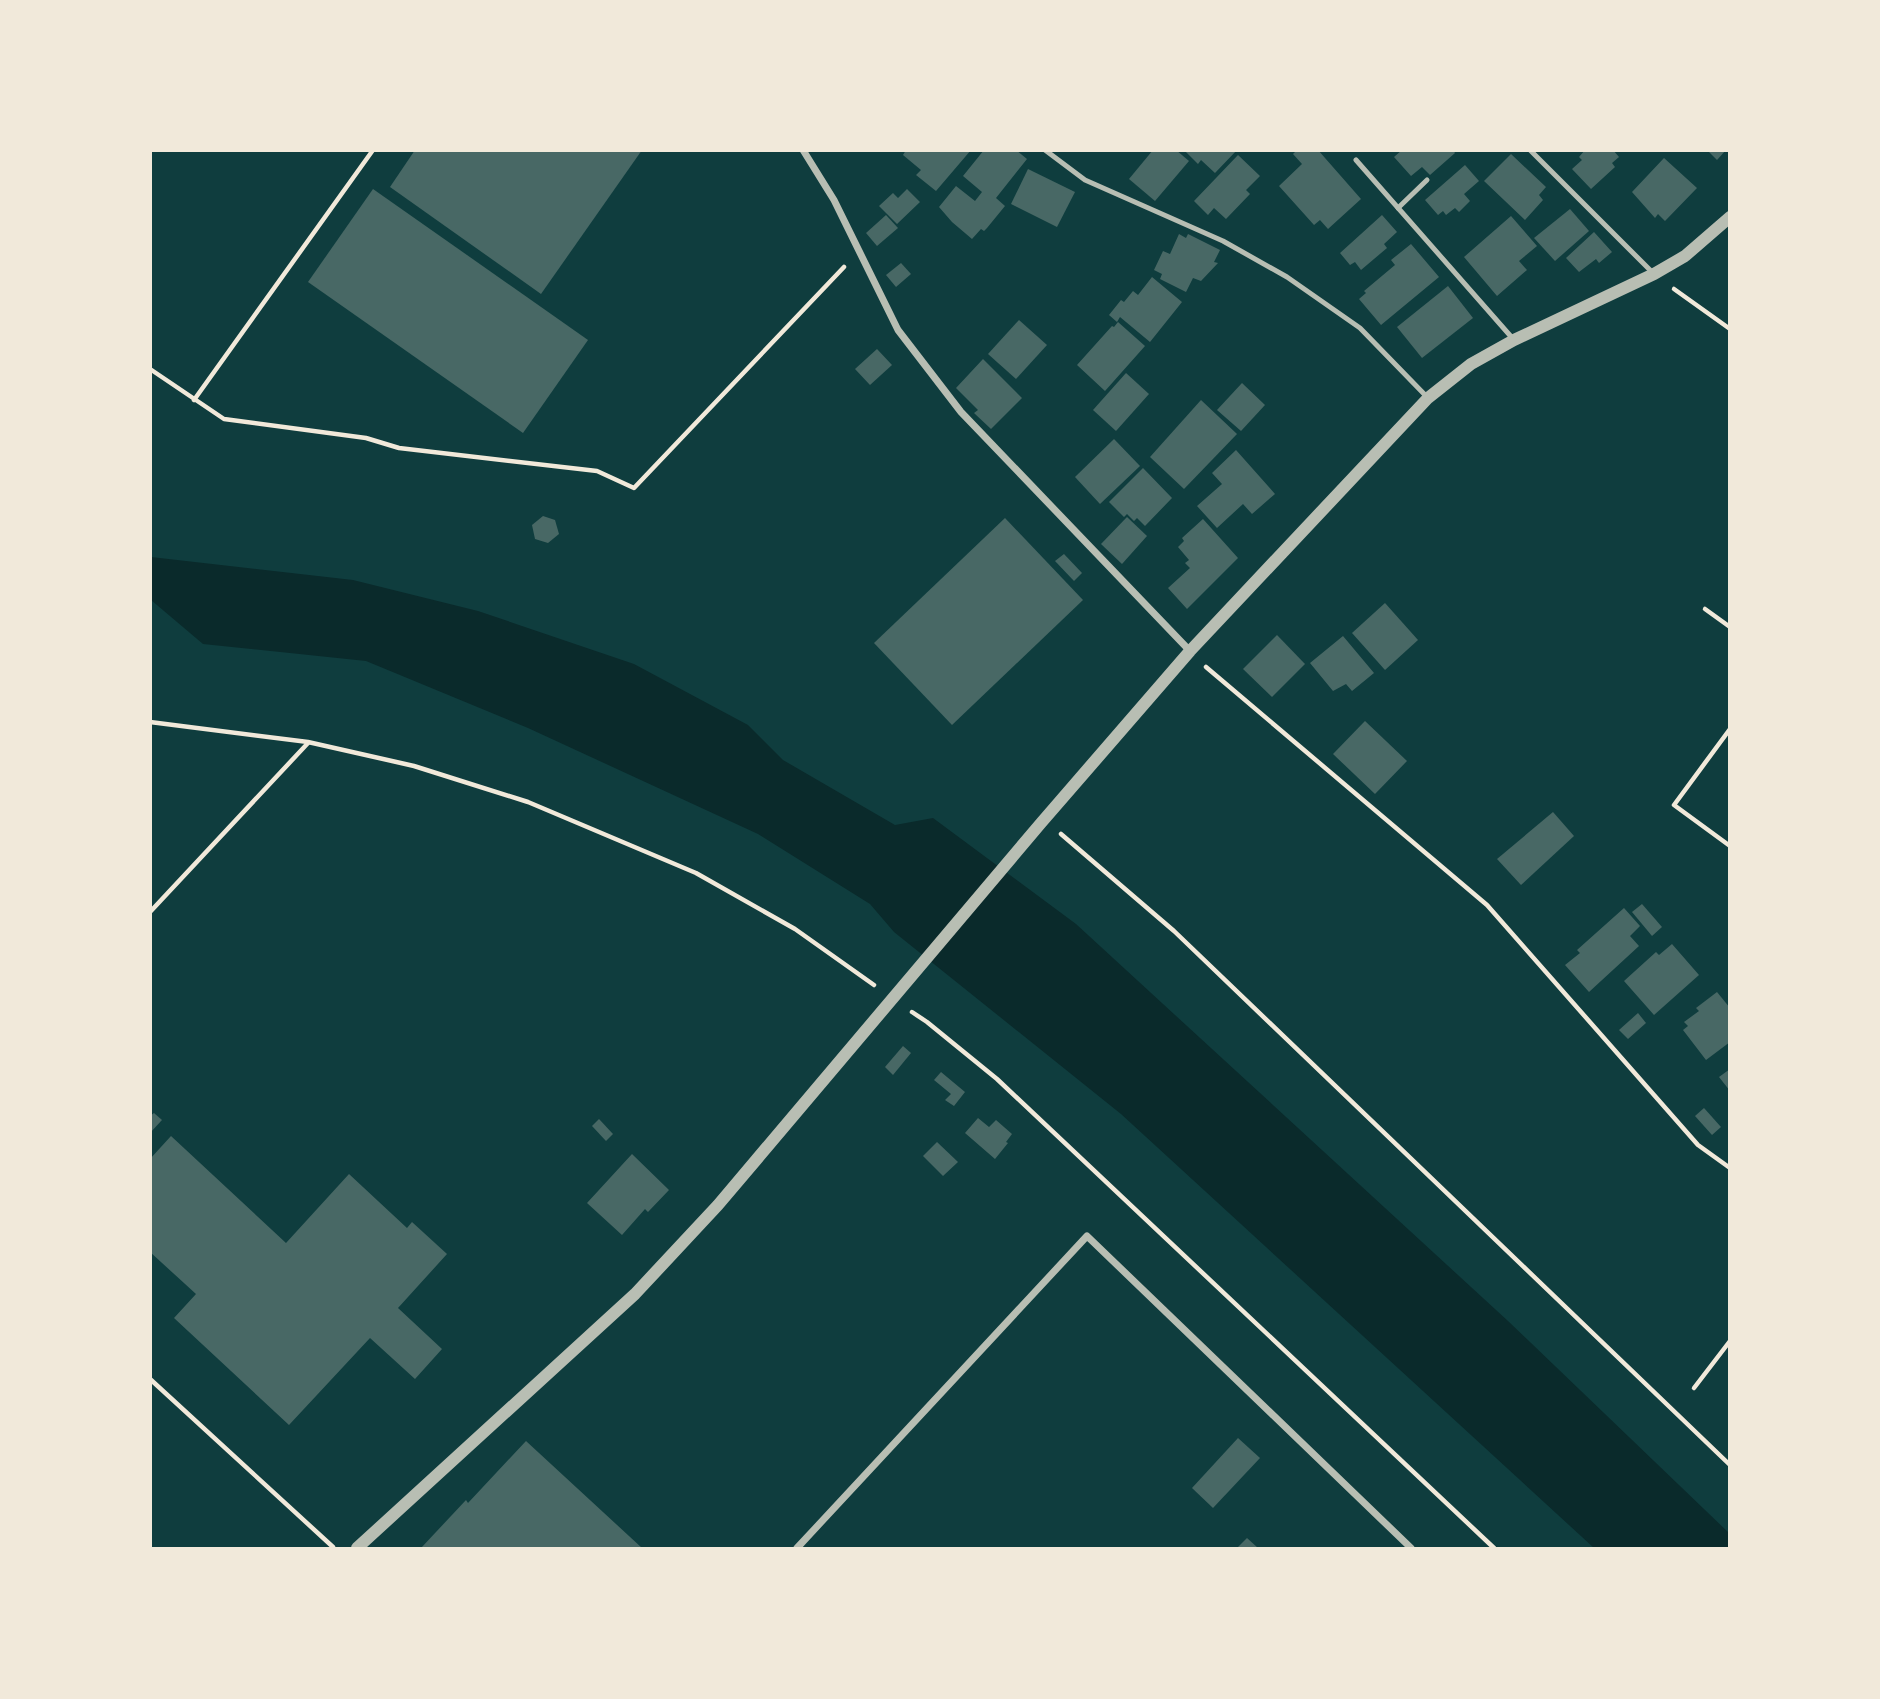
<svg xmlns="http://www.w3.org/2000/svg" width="1880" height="1699" viewBox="0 0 1880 1699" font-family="'Roboto Condensed',sans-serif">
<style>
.water{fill:#0a2a2b}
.building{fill:#486865}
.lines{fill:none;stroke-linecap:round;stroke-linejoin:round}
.path{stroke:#f1e9da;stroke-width:4.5}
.service{stroke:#b8beb3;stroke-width:5}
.minor{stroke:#b8beb3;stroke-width:7}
.tertiary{stroke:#b8beb3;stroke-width:12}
</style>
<rect width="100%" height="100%" fill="#0f3d3e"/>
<!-- water -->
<polygon class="water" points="151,557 353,580 478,611 634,664 748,725 783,760 895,825 933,818 1076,924 1508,1321 1729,1533 1729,1548 1594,1548 1121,1114 894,932 870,904 758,834 528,728 366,661 203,644 151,600"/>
<!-- building -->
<g class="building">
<polygon points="415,150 642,150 541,294 390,187"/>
<polygon points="906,150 971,150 936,191 916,175 921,170 903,155"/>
<polygon points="984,150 1016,150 1027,159 996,198 1005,206 987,228 984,231 981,229 972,239 952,222 939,207 956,186 975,201 982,192 963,176"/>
<polygon points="1153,150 1176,150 1189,161 1155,201 1129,179"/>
<polygon points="1184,150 1237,150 1215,173 1201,160 1198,164"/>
<polygon points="1297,150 1318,150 1361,199 1328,229 1320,220 1314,225 1279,186 1302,164 1293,154"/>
<polygon points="1402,150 1453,150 1455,153 1430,175 1422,167 1411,176 1394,157"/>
<polygon points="1585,150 1613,150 1619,157 1612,163 1615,167 1591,189 1572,169 1582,160 1579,157"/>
<polygon points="1707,150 1726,150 1717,160"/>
<polygon points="1511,154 1546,187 1539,195 1543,200 1525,220 1484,181"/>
<polygon points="1238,155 1260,176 1246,190 1250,194 1226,219 1214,208 1208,215 1194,201"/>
<polygon points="1664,158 1697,188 1665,221 1658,214 1655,218 1632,192"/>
<polygon points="1465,165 1479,181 1464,194 1470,201 1459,212 1455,208 1446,215 1443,211 1438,215 1425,200"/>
<polygon points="1028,169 1075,192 1057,227 1011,204"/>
<polygon points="373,189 588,340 523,433 308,282"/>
<polygon points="907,189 920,202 897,224 879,206 893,193 898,198"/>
<polygon points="1570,209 1589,231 1555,261 1534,238"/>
<polygon points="886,215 898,228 877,246 866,233"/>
<polygon points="1382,215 1397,232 1384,244 1387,248 1361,270 1355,262 1350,265 1340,253"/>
<polygon points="1511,216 1537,246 1519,261 1527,270 1497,296 1464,257"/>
<polygon points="1594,232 1612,252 1599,263 1596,259 1579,272 1566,258"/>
<polygon points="1179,234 1186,238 1188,234 1220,250 1214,262 1218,263 1201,281 1193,278 1186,292 1160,279 1162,274 1154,270 1163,251 1170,254"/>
<polygon points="1411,244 1439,277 1381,325 1359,299 1366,293 1364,291 1395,265 1391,260"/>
<polygon points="901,263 911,274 896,287 886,275"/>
<polygon points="1152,277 1182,302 1150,342 1120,317 1117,322 1109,315 1121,300 1124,302 1133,291 1138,295"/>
<polygon points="1448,286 1473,318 1422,358 1397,327"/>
<polygon points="1019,320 1047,345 1016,379 988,354"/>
<polygon points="1118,322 1145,346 1105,391 1077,365 1112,326 1114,327"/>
<polygon points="877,349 892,365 870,385 855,369"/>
<polygon points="983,359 1022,398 991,429 974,413 978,410 956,388"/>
<polygon points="1126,373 1149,394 1116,431 1093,410"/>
<polygon points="1242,383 1265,405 1241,431 1217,410"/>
<polygon points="1201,400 1237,434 1184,489 1150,457"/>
<polygon points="1114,439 1140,466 1100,504 1075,477"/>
<polygon points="1236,450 1275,494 1252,514 1243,504 1217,528 1197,506 1222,484 1212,473"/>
<polygon points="1143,468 1172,498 1145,526 1137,518 1134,521 1127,514 1124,517 1109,502"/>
<polygon points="543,516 555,520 559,534 548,543 535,539 532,525"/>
<polygon points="1127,517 1147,536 1122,564 1101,544"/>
<polygon points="1005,518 1083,600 952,725 874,643"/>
<polygon points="1203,519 1238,558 1187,609 1168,588 1190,568 1185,563 1189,560 1178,547 1184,541 1182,538"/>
<polygon points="1064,554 1082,573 1074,581 1055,561"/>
<polygon points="1385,603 1418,640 1385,670 1352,633"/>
<polygon points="1277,635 1305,664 1272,697 1243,669"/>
<polygon points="1343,636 1374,673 1352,691 1346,684 1333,691 1310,663"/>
<polygon points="1365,721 1407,761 1375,794 1333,754"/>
<polygon points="1553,812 1574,836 1521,885 1497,859"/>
<polygon points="1642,904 1662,927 1652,936 1632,912"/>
<polygon points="1624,908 1640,926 1630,936 1639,946 1589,992 1565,965 1580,953 1577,950"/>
<polygon points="1672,944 1699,975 1654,1015 1624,981 1656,952 1659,955"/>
<polygon points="1717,992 1730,1008 1730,1042 1706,1060 1683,1030 1688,1026 1684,1022 1699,1011 1696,1008"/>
<polygon points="1638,1013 1646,1023 1628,1039 1619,1030"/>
<polygon points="903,1046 911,1053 893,1075 885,1067"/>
<polygon points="1730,1069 1730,1091 1719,1077"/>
<polygon points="941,1072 965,1092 954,1106 945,1100 951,1094 934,1080"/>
<polygon points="1704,1108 1721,1127 1712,1135 1695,1116"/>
<polygon points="154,1113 162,1120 150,1133 150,1116"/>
<polygon points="978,1118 989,1127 996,1120 1012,1134 1006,1142 1008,1143 995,1159 965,1133"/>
<polygon points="599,1119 613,1134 606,1141 592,1126"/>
<polygon points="171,1136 286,1243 349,1174 407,1228 412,1222 447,1254 398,1308 442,1349 415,1379 370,1338 289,1425 174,1318 196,1294 150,1252 150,1159"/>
<polygon points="937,1142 958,1162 943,1176 923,1156"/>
<polygon points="632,1154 669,1190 648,1212 645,1209 622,1235 587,1203"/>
<polygon points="1238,1438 1260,1458 1213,1508 1192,1488"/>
<polygon points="526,1441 642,1548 421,1548 466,1500 468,1503"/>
<polygon points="1247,1538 1258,1548 1237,1548"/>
</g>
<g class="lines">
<!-- path -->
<g class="path">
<polyline points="1674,289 1730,329"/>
<polyline points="150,369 224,419 366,438 399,448 597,471 634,488 844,267"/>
<polyline points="194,400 373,150"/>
<polyline points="1705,609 1730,627"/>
<polyline points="1206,667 1487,905 1698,1145 1730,1168"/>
<polyline points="150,722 308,742 414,766 528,802 696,873 795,929 874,985"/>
<polyline points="1730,729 1674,805 1730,846"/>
<polyline points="1061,834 1174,931 1730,1465"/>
<polyline points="150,912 308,743"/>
<polyline points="912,1012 927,1022 997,1079 1494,1548"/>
<polyline points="150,1379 333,1547"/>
<polyline points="1694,1388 1730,1341"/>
</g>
<!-- service -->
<g class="service">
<polyline points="1045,150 1085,180 1223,241 1287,277 1360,328 1428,398"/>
<polyline points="1530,150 1654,274"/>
<polyline points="1356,160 1514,340"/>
<polyline points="1398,208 1427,180"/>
</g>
<!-- minor -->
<g class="minor">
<polyline points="803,150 834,200 898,330 961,412 1190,651"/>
<polyline points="797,1548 1087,1236 1411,1548"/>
</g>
<!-- tertiary -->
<polyline class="tertiary" points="357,1548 635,1294 718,1205 1041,823 1190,651 1428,398 1471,364 1514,340 1654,274 1685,256 1730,217"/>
</g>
<!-- border -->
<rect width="1880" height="1699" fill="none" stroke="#f1e9da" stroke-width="304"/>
</svg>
